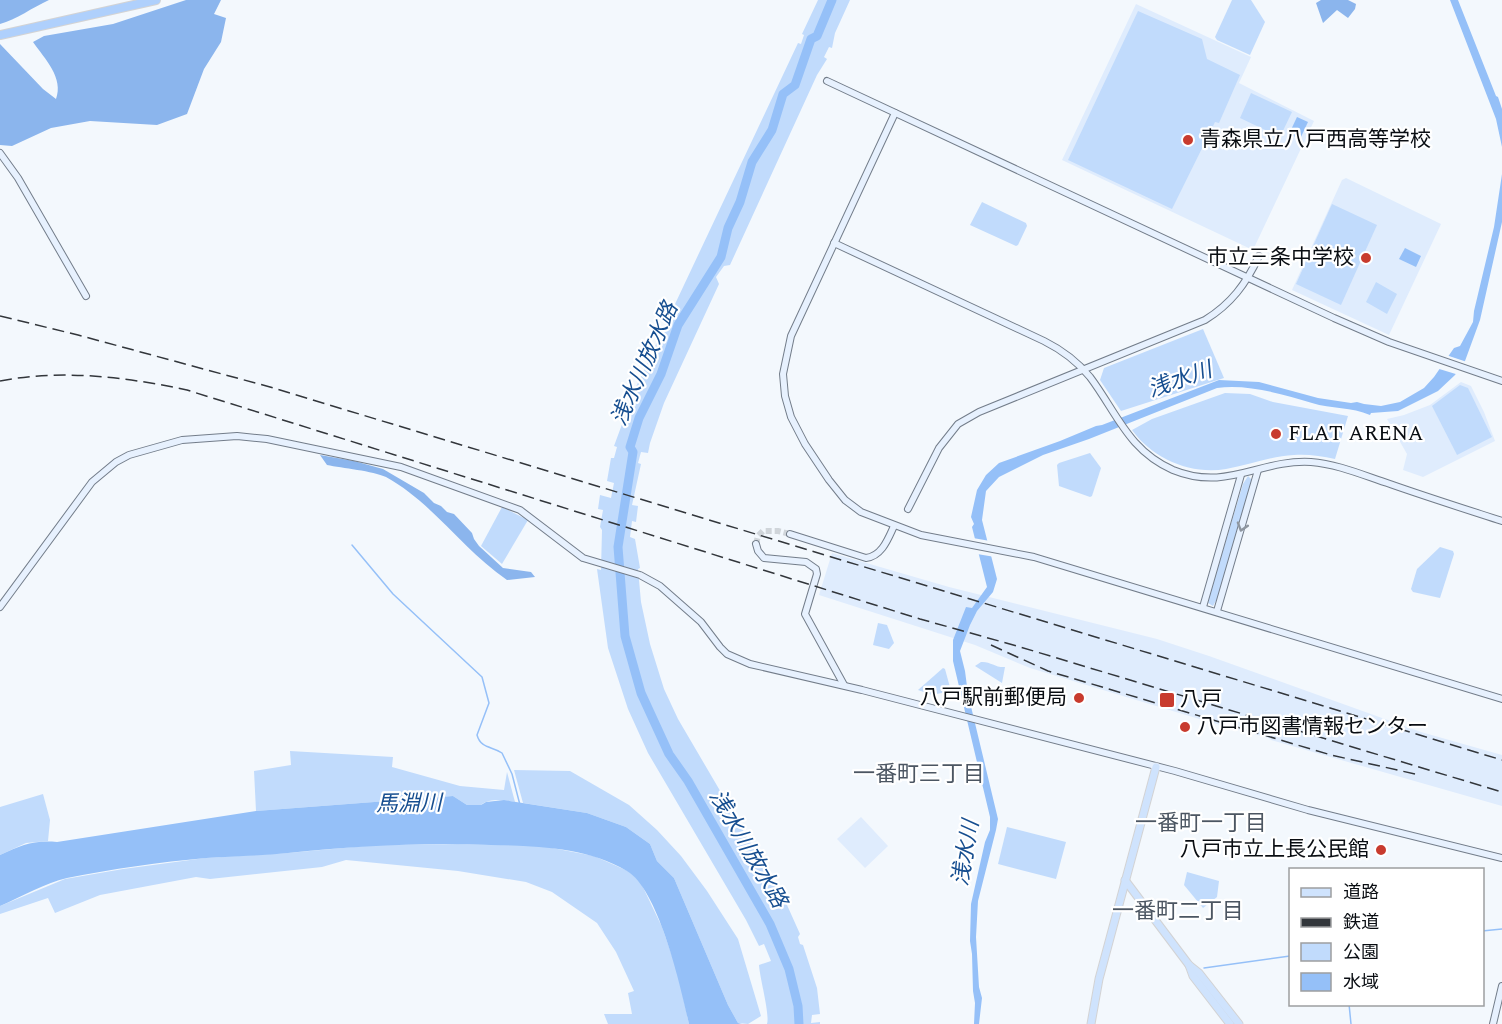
<svg xmlns="http://www.w3.org/2000/svg" width="1502" height="1024" viewBox="0 0 1502 1024" font-family="Spectral,'Noto Sans JP',serif">
<style>
.built{fill:#dfecfd}
.green{fill:#c1dbfc}
.forest{fill:#8bb5ed}
.water{fill:#95c0f8}
.pier{fill:#f3f8fd}
.lines{fill:none;stroke-linecap:round;stroke-linejoin:round}
.stream{stroke:#95c0f8;stroke-width:1.5}
.river{stroke:#95c0f8;stroke-width:9}
.secondary-tunnel{stroke:#d0d5da;stroke-width:6;stroke-dasharray:6 3;stroke-linecap:butt}
.secondary-casing{stroke:#737d8a;stroke-width:8}
.primary-casing{stroke:#d3d3d4;stroke-width:9}
.highway-casing{stroke:#d3d3d4;stroke-width:10}
.secondary{stroke:#e7f1fe;stroke-width:6}
.primary{stroke:#cfe3fd;stroke-width:7}
.highway{stroke:#afd0fc;stroke-width:8}
.rail{stroke:#32363b;stroke-width:1.5;stroke-dasharray:12 6;stroke-linecap:butt}
.oneway{stroke:#8e96a0}
.poi-dot{fill:#c83b2e;stroke:#fff;stroke-width:2}
.labels{text-anchor:middle;dominant-baseline:central;stroke-width:4.5;stroke-linejoin:round;paint-order:stroke}
.poi-label{font-size:21px;fill:#090d12;stroke:#fff;text-anchor:start}
.water-label{font-size:22px;font-style:italic;fill:#164e90;stroke:#fff}
.neighbourhood-label{font-size:22px;fill:#4c5662;stroke:#fff}
</style>
<rect width="100%" height="100%" fill="#f3f8fd"/>
<!-- built -->
<g class="built">
<polygon points="1136,4 1251,57 1239,83 1314,121 1253,250 1062,160"/>
<polygon points="1346,178 1441,224 1389,335 1292,290 1342,180"/>
<polygon points="1461,382 1471,386 1484,412 1495,441 1423,477 1403,470 1407,454 1387,419 1404,415 1430,405"/>
<polygon points="832,553 949,587 1157,639 1209,656 1421,732 1502,755 1502,806 1271,740 1269,738 1206,721 1030,668 975,645 819,595"/>
<polygon points="861,817 888,846 865,868 837,839"/>
</g>
<!-- green -->
<g class="green">
<path d="M818 0H850L835 33 832 48 829 47 824 57 827 59 817 75 730 265 724 266 716 277 719 284 664 403 650 443 648 453 641 452 638 463 641 464 632 505 638 506 636 522 632 521 630 537 635 539 640 568 638 569 641 602 650 644 664 689 678 719 787 905 800 934 798 937 800 944 803 945 817 988 820 1014 812 1015 811 1023 820 1022V1024H802L801 1000 795 1001 796 1024H767C770 1015 760 979 759 965L771 961 764 944 759 946 746 920 648 753 628 709 608 648 597 569 601 570 602 530 600 527 603 510 598 509 600 495 611 498 614 483 607 481 611 458H614L617 447 614 446 635 389 798 43 801 44 804 35 802 34Z"/>
<polygon points="1232,0 1251,0 1265,22 1250,55 1217,40 1215,37"/>
<polygon points="1138,11 1202,39 1207,59 1240,75 1219,123 1215,122 1172,209 1068,160"/>
<polygon points="1251,93 1292,112 1280,137 1240,118"/>
<polygon points="982,202 1026,223 1027,226 1018,245 1016,246 970,225"/>
<polygon points="1332,204 1377,225 1341,305 1296,284"/>
<polygon points="1376,282 1397,294 1387,314 1366,302"/>
<polygon points="1203,329 1224,378 1121,411 1100,380 1104,368"/>
<polygon points="1460,385 1468,388 1492,437 1457,455 1432,406"/>
<path d="M1225 393 1250 394 1273 402 1348 416 1335 459C1321 456 1308 454 1294 455 1271 456 1249 465 1226 469 1191 475 1153 459 1132 430L1152 419Z"/>
<polygon points="1090,453 1101,468 1092,496 1090,497 1059,486 1057,465 1059,463"/>
<polygon points="1248,476 1251,479 1252,485 1217,599 1213,606 1208,603 1209,597 1243,484"/>
<polygon points="502,507 528,520 502,564 481,546"/>
<polygon points="1440,547 1453,551 1454,554 1440,598 1413,592 1411,589 1417,569"/>
<polygon points="878,623 887,625 894,643 889,649 873,645"/>
<path d="M981 662C990 661 996 668 1005 667L1002 683 975 666Z"/>
<polygon points="943,668 945,669 951,691 932,695 918,690"/>
<path d="M290 751 393 757 392 767 460 786 504 790 507 772 515 802C504 800 490 798 481 805H467L453 796 256 811 254 771 291 765Z"/>
<polygon points="514,770 570,771 629,805 657,830 681,856 707,891 738,939 761,1016 748,1024 738,1023 728,1005 674,878 657,861 650,844 626,827 587,813 523,803"/>
<polygon points="43,794 50,820 48,841 26,843 0,855 0,807"/>
<polygon points="1007,827 1066,842 1056,879 998,864"/>
<polygon points="458,844 542,846 594,856 628,871 640,881 662,927 678,973 689,1024 608,1024 604,1014 632,1014 628,993 634,991 616,952 597,923 552,892 526,882 458,871 346,860 322,867 210,879 196,877 100,895 55,913 48,898 0,914 0,906 65,879 123,869 205,858 288,853 376,845"/>
<polygon points="1187,872 1219,881 1217,897 1203,908 1184,885"/>
</g>
<!-- forest -->
<g class="forest">
<path d="M0 0H49C33 7 16 20 0 24Z"/>
<path d="M186 0H233H221L214 14 226 18 221 42 204 69 187 114 157 125 90 121 51 128 12 146 0 145V44L43 89 56 99C64 78 45 59 33 42L44 36 113 24Z"/>
<polygon points="1321,0 1348,0 1356,4 1355,9 1348,18 1337,10 1323,23 1316,3"/>
<path d="M320 455 354 461 383 469 424 493 434 503 441 506 447 512 454 514 472 533 474 539 479 546 503 568 531 572 535 577 507 580C463 550 433 503 386 477 373 471 342 468 327 465Z"/>
</g>
<!-- water -->
<g class="water">
<polygon points="1450,0 1458,0 1496,96 1498,97 1502,109 1502,147 1496,119"/>
<polygon points="1297,117 1308,122 1300,139 1289,134"/>
<path d="M1502 174V222L1480 320 1465 361 1455 375 1438 391 1398 411 1371 413 1370 415C1352 407 1331 409 1312 403 1282 394 1248 384 1217 388L1089 439 1043 455 999 477 986 491 982 520 997 579 993 592 977 611 970 625 960 651 965 671 968 694 998 819 996 830 978 901 976 937 979 987 982 998 979 1024H974L975 1003 973 991 972 954 970 941 971 904 985 842 990 830V817L953 661V640L966 607 972 608 987 587 972 527 974 524 971 517 977 490 986 475 999 463 1060 441 1096 426 1102 425 1219 380 1259 382 1318 398 1351 403 1357 402 1364 404 1381 406 1400 402 1424 388 1434 377 1454 348 1460 346 1473 322 1474 311 1494 227Z"/>
<polygon points="1405,248 1421,256 1416,267 1399,259"/>
<path d="M453 796 467 805H481L486 802 504 800 587 813 626 827 650 844 657 861 674 878 728 1005 738 1023 742 1024H689C681 988 659 890 627 871 587 847 537 846 491 845 423 842 356 846 288 853 261 856 233 856 206 858 160 862 112 869 67 878 45 883 21 897 0 906V855C22 845 33 840 57 842L256 811Z"/>
</g>
<!-- pier -->
<g class="pier">
<polygon points="1446,355 1467,362 1459,375 1436,368"/>
<polygon points="973,538 990,541 995,557 977,554"/>
</g>
<g class="lines">
<!-- stream -->
<g class="stream">
<path d="M352 545 393 594 482 677 489 703 477 735C481 749 492 746 502 753L512 774 520 805"/>
<polyline points="1482,931 1502,929"/>
<polyline points="1204,968 1290,956"/>
<polyline points="1349,1004 1351,1024"/>
</g>
<!-- river -->
<polyline class="river" points="799,1024 798,1006 789,969 770,924 688,781 669,754 641,693 625,636 618,547 633,452 630,447 639,418 661,374 678,325 721,257 728,228 740,202 752,162 772,130 783,94 795,85 811,39 817,36 832,0"/>
<!-- secondary-tunnel -->
<polyline class="secondary-tunnel" points="756,544 758,536 763,531 778,531 790,534"/>
<defs>
<g id="secondary">
<polyline points="827,81 1334,318 1389,342 1502,381"/>
<polyline points="895,113 791,336 783,374 785,396 791,417 805,444 829,480 845,500 861,512 921,535 1034,557 1502,699"/>
<polyline points="0,153 18,178 86,296"/>
<path d="M834 243 1044 341C1062 350 1077 361 1090 377 1117 413 1128 450 1173 470 1227 492 1260 459 1311 462 1338 464 1365 476 1390 484 1427 497 1465 509 1502 521"/>
<path d="M908 509 939 448 958 424 979 412 1205 320C1231 304 1246 284 1259 256"/>
<path d="M790 534 866 558C882 556 888 539 894 526"/>
<polyline points="756,544 758,551 764,558 806,562 816,569 817,574 805,614 844,685"/>
<polyline points="0,607 92,482 116,462 129,455 182,440 237,436 267,439 401,467 520,510 583,558 640,575 660,586 701,622 720,647 727,654 750,664 862,690 1175,771 1308,810 1502,858"/>
<polyline points="1203,607 1241,475"/>
<polyline points="1217,611 1258,470"/>
<polyline points="1493,1024 1502,986"/>
</g>
<g id="primary">
<polyline points="1125,880 1189,965 1199,973 1239,1024"/>
<polyline points="1189,965 1193,976 1230,1024"/>
<polyline points="1091,1024 1099,979 1156,767"/>
</g>
<polyline id="highway" points="0,35 156,0"/>
</defs>
<!-- secondary casing -->
<use href="#secondary" class="secondary-casing"/>
<!-- primary casing -->
<use href="#primary" class="primary-casing"/>
<!-- highway casing -->
<use href="#highway" class="highway-casing"/>
<!-- secondary -->
<use href="#secondary" class="secondary"/>
<!-- primary -->
<use href="#primary" class="primary"/>
<!-- highway -->
<use href="#highway" class="highway"/>
<!-- rail -->
<g class="rail">
<polyline points="0,316 78,335 270,387 1502,760"/>
<path d="M0 381C62 369 126 377 187 390L920 619 1017 646 1502 792"/>
<polyline points="991,645 1048,671 1331,755 1415,774"/>
</g>
</g>
<!-- one-way arrows -->
<defs><path id="oneway-chevron" d="M-2-3.5L2.5 0L-2 3.5" fill="none" stroke-width="1.6" stroke-linecap="round" stroke-linejoin="round" transform="scale(1.5)"/></defs>
<use class="oneway" href="#oneway-chevron" transform="translate(1242 527) rotate(107)"/>
<!-- markers -->
<g class="poi-dot">
<circle cx="1188" cy="140" r="6"/>
<circle cx="1366" cy="258" r="6"/>
<circle cx="1276" cy="434" r="6"/>
<circle cx="1079" cy="698" r="6"/>
<rect x="1159" y="692" width="16" height="16" rx="3"/>
<circle cx="1185" cy="727" r="6"/>
<circle cx="1381" cy="850" r="6"/>
</g>
<g class="labels">
<!-- poi labels -->
<g class="poi-label">
<text x="1200" y="140">青森県立八戸西高等学校</text>
<text x="1354" y="258" text-anchor="end">市立三条中学校</text>
<text x="1288" y="434">FLAT ARENA</text>
<text x="1067" y="698" text-anchor="end">八戸駅前郵便局</text>
<text x="1180" y="700">八戸</text>
<text x="1197" y="727">八戸市図書情報センター</text>
<text x="1369" y="850" text-anchor="end">八戸市立上長公民館</text>
</g>
<!-- water labels -->
<g class="water-label">
<text transform="translate(645 364) rotate(-66)">浅水川放水路</text>
<text transform="translate(1180 380) rotate(-19)">浅水川</text>
<text transform="translate(409 804) rotate(-1)">馬淵川</text>
<text transform="translate(748 849) rotate(60)">浅水川放水路</text>
<text transform="translate(966 853) rotate(-80)">浅水川</text>
</g>
<!-- neighbourhood labels -->
<g class="neighbourhood-label">
<text x="919" y="774">一番町三丁目</text>
<text x="1201" y="823">一番町一丁目</text>
<text x="1178" y="911">一番町二丁目</text>
</g>
</g>
<!-- legend -->
<rect x="1289" y="868" width="195" height="138" fill="#ffffff" stroke="#9d9ea0" stroke-width="1.5"/>
<rect x="1301" y="888" width="30" height="9" fill="#cfe3fd" stroke="#9d9ea0" stroke-width="1.5"/>
<text x="1343" y="898" font-size="18" fill="#090d12">道路</text>
<rect x="1301" y="918" width="30" height="9" fill="#32363b" stroke="#9d9ea0" stroke-width="1.5"/>
<text x="1343" y="928" font-size="18" fill="#090d12">鉄道</text>
<rect x="1301" y="943" width="30" height="18" fill="#c1dbfc" stroke="#9d9ea0" stroke-width="1.5"/>
<text x="1343" y="958" font-size="18" fill="#090d12">公園</text>
<rect x="1301" y="973" width="30" height="18" fill="#95c0f8" stroke="#9d9ea0" stroke-width="1.5"/>
<text x="1343" y="988" font-size="18" fill="#090d12">水域</text>
</svg>
